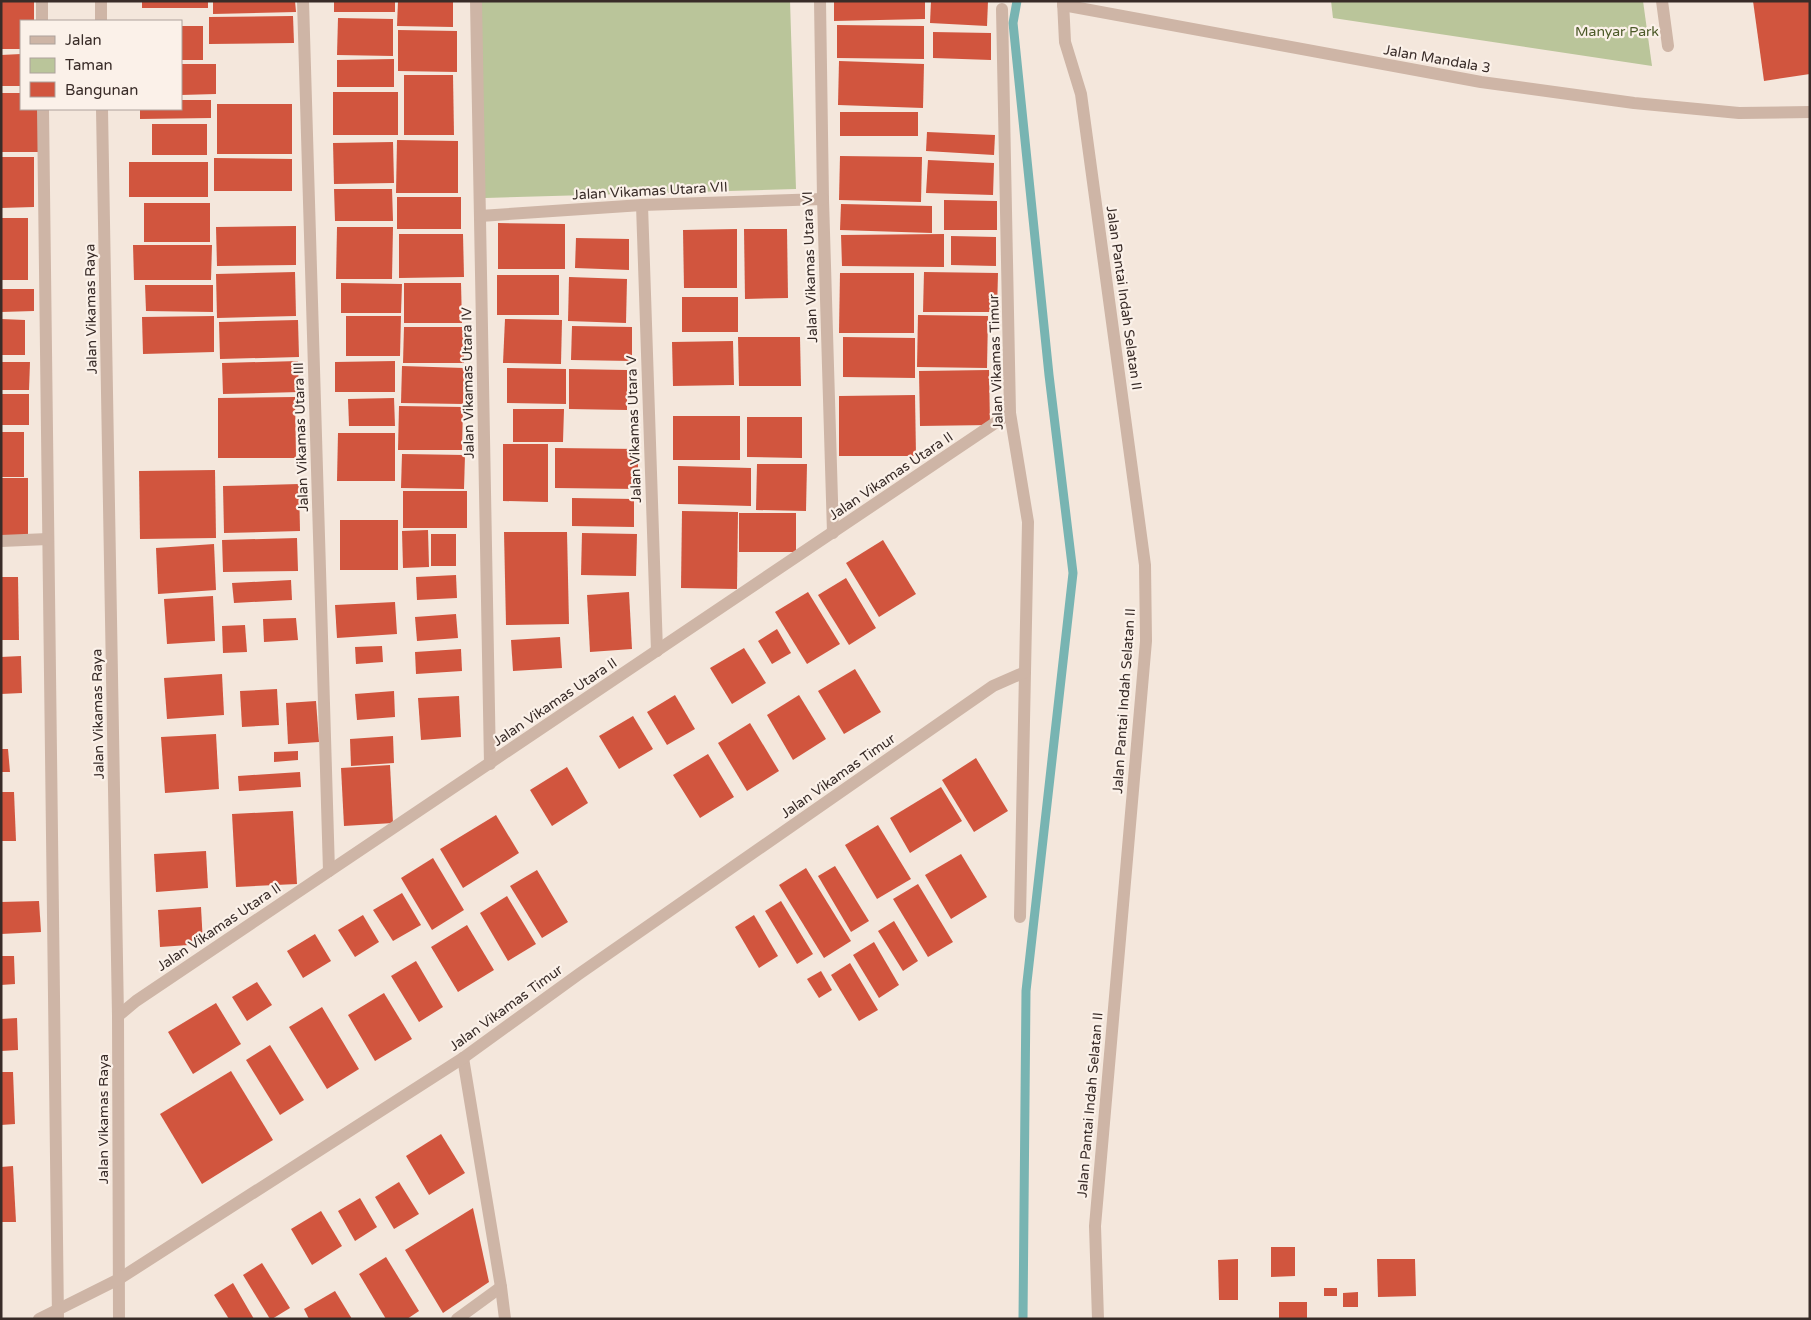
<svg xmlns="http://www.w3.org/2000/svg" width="1811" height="1320" viewBox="0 0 1811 1320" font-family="'Varela Round',sans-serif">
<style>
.green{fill:#bac59a}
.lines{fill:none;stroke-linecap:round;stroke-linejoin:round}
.stream{stroke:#78b4b2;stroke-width:9}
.building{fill:#d1553e}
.minor{stroke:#ceb5a6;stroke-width:12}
.labels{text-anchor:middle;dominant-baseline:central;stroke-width:4.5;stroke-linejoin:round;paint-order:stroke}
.park-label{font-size:14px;fill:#4c5a29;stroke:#fbf1e9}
.street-label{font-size:14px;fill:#392c28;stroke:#fbf1e9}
</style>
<rect width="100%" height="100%" fill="#f4e7dc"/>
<!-- green -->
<g class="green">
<polygon points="479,1 790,1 796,189 485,198"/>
<polygon points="1331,1 1643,1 1652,66 1333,18"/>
</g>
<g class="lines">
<!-- stream -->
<polyline class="stream" points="1017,1 1013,23 1049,375 1073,573 1026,991 1023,1319"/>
</g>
<!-- building -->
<g class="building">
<polygon points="1,1 34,1 34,21 21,21 21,49 1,49"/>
<rect x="142" y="1" width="66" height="7"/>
<polygon points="213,1 295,1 296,12 213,14"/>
<rect x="334" y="1" width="61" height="11"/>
<polygon points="398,1 453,1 453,27 397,26"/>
<polygon points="834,1 925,1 925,19 834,21"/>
<polygon points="931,1 988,1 987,26 930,23"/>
<polygon points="1753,1 1810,1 1810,74 1764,81"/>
<polygon points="293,16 294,43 209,44 209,17"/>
<polygon points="338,18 393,19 393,56 337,55"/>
<polygon points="837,25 924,26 924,59 837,58"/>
<rect x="181" y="26" width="22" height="34"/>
<polygon points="398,30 457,31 457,72 398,71"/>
<polygon points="933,32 991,33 991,60 933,58"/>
<polygon points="21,54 21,86 1,86 1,55"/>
<polygon points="394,59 394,87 337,87 337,60"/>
<polygon points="839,61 924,64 923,108 838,105"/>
<polygon points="181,64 216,64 216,94 181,95"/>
<polygon points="404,75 453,75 454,135 404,135"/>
<rect x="333" y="92" width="65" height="43"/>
<polygon points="1,93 21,93 21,109 38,109 38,152 1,152"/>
<polygon points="181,100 211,100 211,118 140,119 140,109 181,109"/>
<rect x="217" y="104" width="75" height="50"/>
<rect x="840" y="112" width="78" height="24"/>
<rect x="152" y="124" width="55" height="31"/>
<polygon points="927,132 995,135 994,155 926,151"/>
<polygon points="397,140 458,141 458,193 396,193"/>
<polygon points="393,142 394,183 334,184 333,143"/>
<polygon points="840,156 922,157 921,202 839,200"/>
<polygon points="1,157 34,157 34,207 1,208"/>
<polygon points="214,158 292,159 292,191 214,191"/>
<polygon points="928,160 994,163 993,195 926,193"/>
<rect x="129" y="162" width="79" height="35"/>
<polygon points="334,189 392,189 393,221 335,221"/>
<rect x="397" y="197" width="64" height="32"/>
<polygon points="944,200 997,201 997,230 944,230"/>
<rect x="144" y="203" width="66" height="39"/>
<polygon points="841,204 932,206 932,233 840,230"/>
<rect x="1" y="218" width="27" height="62"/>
<polygon points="498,223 565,224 565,269 498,269"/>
<polygon points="296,226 296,265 217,266 216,227"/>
<polygon points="337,227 393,227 392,279 336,279"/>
<polygon points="737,229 737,288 684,288 683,230"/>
<polygon points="744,229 787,229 788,298 745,299"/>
<polygon points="399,234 463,234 464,277 399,278"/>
<polygon points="944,234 944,267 842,266 841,235"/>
<polygon points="951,236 996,237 996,266 951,265"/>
<polygon points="576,238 629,239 629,270 575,268"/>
<polygon points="133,245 212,245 211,280 134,280"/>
<polygon points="295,272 296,316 217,318 216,274"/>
<polygon points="924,272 998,273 997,312 923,312"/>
<polygon points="840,273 914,273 914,333 839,333"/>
<rect x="497" y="275" width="62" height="40"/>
<polygon points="569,277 627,279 626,323 568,321"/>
<polygon points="341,283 402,284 401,313 341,313"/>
<polygon points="404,283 461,283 462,323 404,323"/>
<polygon points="145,285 213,285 213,312 146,311"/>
<polygon points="1,289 34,289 34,311 1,312"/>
<rect x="682" y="297" width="56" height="35"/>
<polygon points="918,315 988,316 987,368 917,367"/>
<polygon points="214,316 214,352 143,354 142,317"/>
<polygon points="346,316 401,316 400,356 346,356"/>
<polygon points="1,319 25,320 25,355 1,355"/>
<polygon points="505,319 562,320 561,364 503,363"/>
<polygon points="298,320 299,357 220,359 219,322"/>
<polygon points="572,326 632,327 632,361 571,360"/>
<polygon points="404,327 464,327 464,363 403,363"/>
<polygon points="738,337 800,337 801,386 739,386"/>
<polygon points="843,337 915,338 915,378 843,377"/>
<polygon points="733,341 734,385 673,386 672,342"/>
<polygon points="298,361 299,392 223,394 222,363"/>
<polygon points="395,361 395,392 335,392 335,362"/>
<polygon points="1,362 30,362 29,390 1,390"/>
<polygon points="402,366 464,368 463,404 401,403"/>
<polygon points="507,368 566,369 566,404 507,403"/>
<polygon points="569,369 627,370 627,410 569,409"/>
<polygon points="989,370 990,425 920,426 919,371"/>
<rect x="1" y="394" width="28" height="31"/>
<polygon points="915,395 916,456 839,456 839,396"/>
<polygon points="295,397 296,458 218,458 218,398"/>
<polygon points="394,398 395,426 349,426 348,399"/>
<polygon points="399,406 463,407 462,450 398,450"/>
<polygon points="513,409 564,409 563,442 513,442"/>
<rect x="673" y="416" width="67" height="44"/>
<polygon points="747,417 802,417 802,458 747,457"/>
<rect x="1" y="432" width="23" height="45"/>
<polygon points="338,433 395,433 395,481 337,481"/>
<polygon points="503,444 548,444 548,502 503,501"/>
<polygon points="555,448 638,449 638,489 555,488"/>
<polygon points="402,454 465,455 464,489 401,488"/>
<polygon points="757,464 807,464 806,511 756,510"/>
<polygon points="678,466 751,468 751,506 678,504"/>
<polygon points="215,470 216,538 140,539 139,471"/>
<polygon points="1,478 28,478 28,537 1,538"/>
<polygon points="299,484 300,531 224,533 223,486"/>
<rect x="403" y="491" width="64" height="37"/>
<polygon points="572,498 634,499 634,527 572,526"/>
<polygon points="682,511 738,512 737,589 681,588"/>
<rect x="739" y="513" width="57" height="39"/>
<rect x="340" y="520" width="58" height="50"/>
<polygon points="428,530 429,567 403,568 402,531"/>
<polygon points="504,532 567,532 569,624 506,625"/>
<polygon points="582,533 637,534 636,576 581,575"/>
<rect x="431" y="534" width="25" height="32"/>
<polygon points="297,538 298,571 223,572 222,540"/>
<polygon points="883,540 916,594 879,617 846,563"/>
<polygon points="214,544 216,590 158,594 156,548"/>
<polygon points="456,575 457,598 417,600 416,577"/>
<polygon points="1,577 18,577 19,640 1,640"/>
<polygon points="846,578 876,628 849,645 818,595"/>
<polygon points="291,580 292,600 234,603 232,583"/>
<polygon points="629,592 632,649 590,652 587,595"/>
<polygon points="808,592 840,644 807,664 775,612"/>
<polygon points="213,596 215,641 167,644 164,599"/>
<polygon points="395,602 397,634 337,638 335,605"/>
<polygon points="456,614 458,638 417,641 415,617"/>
<polygon points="296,618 298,640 264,642 263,619"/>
<polygon points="245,625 247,652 223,653 222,626"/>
<polygon points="777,629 791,653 772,664 758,641"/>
<polygon points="560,637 562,668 513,671 511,640"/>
<polygon points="382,646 383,662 356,664 355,647"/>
<polygon points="744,648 766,683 732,704 710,668"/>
<polygon points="461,649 462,671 416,674 415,652"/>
<polygon points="21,656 22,693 1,694 1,657"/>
<polygon points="855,669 881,712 844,734 818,691"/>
<polygon points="222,674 224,715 167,719 164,678"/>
<polygon points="277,689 279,725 242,727 240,691"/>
<polygon points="394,691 395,717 357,720 355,694"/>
<polygon points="675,695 695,729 667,745 647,712"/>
<polygon points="799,695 826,739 793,760 767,715"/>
<polygon points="459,696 461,737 421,740 418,698"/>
<polygon points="316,701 319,742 288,744 286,703"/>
<polygon points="633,716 653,749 619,769 599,736"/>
<polygon points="750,723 779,771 747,791 718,743"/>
<polygon points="216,734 219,789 165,793 161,737"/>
<polygon points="393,736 394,763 351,766 350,739"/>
<polygon points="1,749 8,749 10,772 1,772"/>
<polygon points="298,751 298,760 274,762 274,752"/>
<polygon points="708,754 734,797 700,818 673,775"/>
<polygon points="976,758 1008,811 974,832 942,780"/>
<polygon points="390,765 393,823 344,826 341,768"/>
<polygon points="567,767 588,803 552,826 530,790"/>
<polygon points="300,772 301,787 239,791 238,776"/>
<polygon points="941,787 962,821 910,853 890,818"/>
<polygon points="1,792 14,792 16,841 1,841"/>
<polygon points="293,811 297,884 236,887 232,814"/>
<polygon points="496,815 519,853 463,888 440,849"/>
<polygon points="878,825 911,879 877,899 845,845"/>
<polygon points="206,851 208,888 156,892 154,854"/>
<polygon points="961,854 987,897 951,919 925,875"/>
<polygon points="433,858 464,910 432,930 401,878"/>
<polygon points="835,866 869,921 851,932 818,876"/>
<polygon points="806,868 851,941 824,958 779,885"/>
<polygon points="537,870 568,922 542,938 510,886"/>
<polygon points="918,884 953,942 928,957 893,899"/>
<polygon points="402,893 421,925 393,941 373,910"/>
<polygon points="507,896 536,944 508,961 480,913"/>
<polygon points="39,901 41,932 1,934 1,902"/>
<polygon points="781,901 813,954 797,964 765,911"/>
<polygon points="201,907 203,944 160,947 158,910"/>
<polygon points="363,915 379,942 355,957 338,930"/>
<polygon points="754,915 778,956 759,968 735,927"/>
<polygon points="894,921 918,961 903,971 878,931"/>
<polygon points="467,925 494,970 458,992 431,947"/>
<polygon points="315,934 331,961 303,978 287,951"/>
<polygon points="874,942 899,985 879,998 853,955"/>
<polygon points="1,956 14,956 15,984 1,985"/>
<polygon points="416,961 443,1007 419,1022 391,976"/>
<polygon points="850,963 878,1010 859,1021 831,975"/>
<polygon points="821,971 832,990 819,998 807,979"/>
<polygon points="257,982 272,1005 247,1021 232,997"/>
<polygon points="384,993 412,1039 375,1061 348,1015"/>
<polygon points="216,1003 241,1044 193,1074 168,1032"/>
<polygon points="322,1007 359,1069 327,1089 289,1027"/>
<polygon points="17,1018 18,1050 1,1051 1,1019"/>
<polygon points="270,1045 304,1100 280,1115 246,1060"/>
<polygon points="231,1071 273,1140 202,1184 160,1114"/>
<polygon points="1,1072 13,1072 15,1124 1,1125"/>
<polygon points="441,1134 465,1173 429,1195 406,1156"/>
<polygon points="13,1166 16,1222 1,1222 1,1167"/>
<polygon points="399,1182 419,1214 394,1229 375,1197"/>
<polygon points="360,1198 377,1227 355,1241 338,1211"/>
<polygon points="473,1208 489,1282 443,1313 405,1250"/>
<polygon points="321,1211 342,1246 312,1265 291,1229"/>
<polygon points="1271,1247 1295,1247 1295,1276 1271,1277"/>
<polygon points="386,1257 419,1311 407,1319 386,1319 359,1274"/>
<polygon points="1238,1259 1238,1300 1219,1300 1218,1260"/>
<polygon points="1377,1259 1415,1259 1416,1296 1378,1297"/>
<polygon points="262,1263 290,1308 272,1319 270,1319 243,1275"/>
<polygon points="233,1283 254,1319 229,1319 214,1295"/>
<rect x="1324" y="1288" width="13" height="8"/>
<polygon points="335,1291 352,1319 309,1319 304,1309"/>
<polygon points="1358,1292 1358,1307 1343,1307 1343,1293"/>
<rect x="1279" y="1302" width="28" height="17"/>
</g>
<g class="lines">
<!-- minor -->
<g class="minor">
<polyline points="42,1 42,21"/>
<polyline points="101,1 101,21"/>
<polyline points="303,1 329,871"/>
<polyline points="476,1 490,764"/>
<polyline points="820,1 823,199 833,533"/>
<polyline points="1063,1 1065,42 1081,94 1145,565 1146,641 1095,1226 1098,1319"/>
<polyline points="1662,1 1668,46"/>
<polyline points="1063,5 1481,82 1634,103 1739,113 1810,112"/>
<polyline points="43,109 58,1319"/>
<polyline points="102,109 118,1016 119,1319"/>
<polyline points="642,205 657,651"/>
<polyline points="480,216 642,205 823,199"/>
<polyline points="1,541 48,539"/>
<polyline points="1020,917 1025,672"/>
<polyline points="118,1016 136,1001 1010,413"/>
<polyline points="463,1058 501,1287 505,1319"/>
<polyline points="39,1319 119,1279 463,1058 579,974 993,686 1025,672 1028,522 1010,413 1002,9"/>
<polyline points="457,1319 501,1287"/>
</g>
</g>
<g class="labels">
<!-- park labels -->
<g class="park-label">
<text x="1617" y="31">Manyar Park</text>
</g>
<!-- street labels -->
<g class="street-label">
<text transform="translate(1437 59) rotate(10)">Jalan Mandala 3</text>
<text transform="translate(650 191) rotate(-3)">Jalan Vikamas Utara VII</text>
<text transform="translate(810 267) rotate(-92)">Jalan Vikamas Utara VI</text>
<text transform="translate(1124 298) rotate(82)">Jalan Pantai Indah Selatan II</text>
<text transform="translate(91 309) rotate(-91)">Jalan Vikamas Raya</text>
<text transform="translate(996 362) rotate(-92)">Jalan Vikamas Timur</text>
<text transform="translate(468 383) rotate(-91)">Jalan Vikamas Utara IV</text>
<text transform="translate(634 429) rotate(-92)">Jalan Vikamas Utara V</text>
<text transform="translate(301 437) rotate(-92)">Jalan Vikamas Utara III</text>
<text transform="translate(891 476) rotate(-34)">Jalan Vikamas Utara II</text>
<text transform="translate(1124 701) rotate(-86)">Jalan Pantai Indah Selatan II</text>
<text transform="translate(555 702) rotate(-34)">Jalan Vikamas Utara II</text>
<text transform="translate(98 714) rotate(-91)">Jalan Vikamas Raya</text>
<text transform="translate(838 776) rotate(-35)">Jalan Vikamas Timur</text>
<text transform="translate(219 927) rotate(-34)">Jalan Vikamas Utara II</text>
<text transform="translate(506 1008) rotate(-36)">Jalan Vikamas Timur</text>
<text transform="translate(1090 1105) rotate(-85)">Jalan Pantai Indah Selatan II</text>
<text transform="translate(103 1119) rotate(-90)">Jalan Vikamas Raya</text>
</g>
</g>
<!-- border -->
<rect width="1811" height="1320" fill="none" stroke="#392c28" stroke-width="5"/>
<!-- legend -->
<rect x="20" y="20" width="162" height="90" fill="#fbf1e9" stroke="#ada29c"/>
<rect x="30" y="36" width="25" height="8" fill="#ceb5a6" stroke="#ada29c"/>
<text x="65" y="45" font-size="15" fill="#392c28">Jalan</text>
<rect x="30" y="58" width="25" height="15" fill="#bac59a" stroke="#ada29c"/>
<text x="65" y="70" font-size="15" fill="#392c28">Taman</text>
<rect x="30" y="82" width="25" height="15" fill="#d1553e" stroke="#ada29c"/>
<text x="65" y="95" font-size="15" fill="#392c28">Bangunan</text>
</svg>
